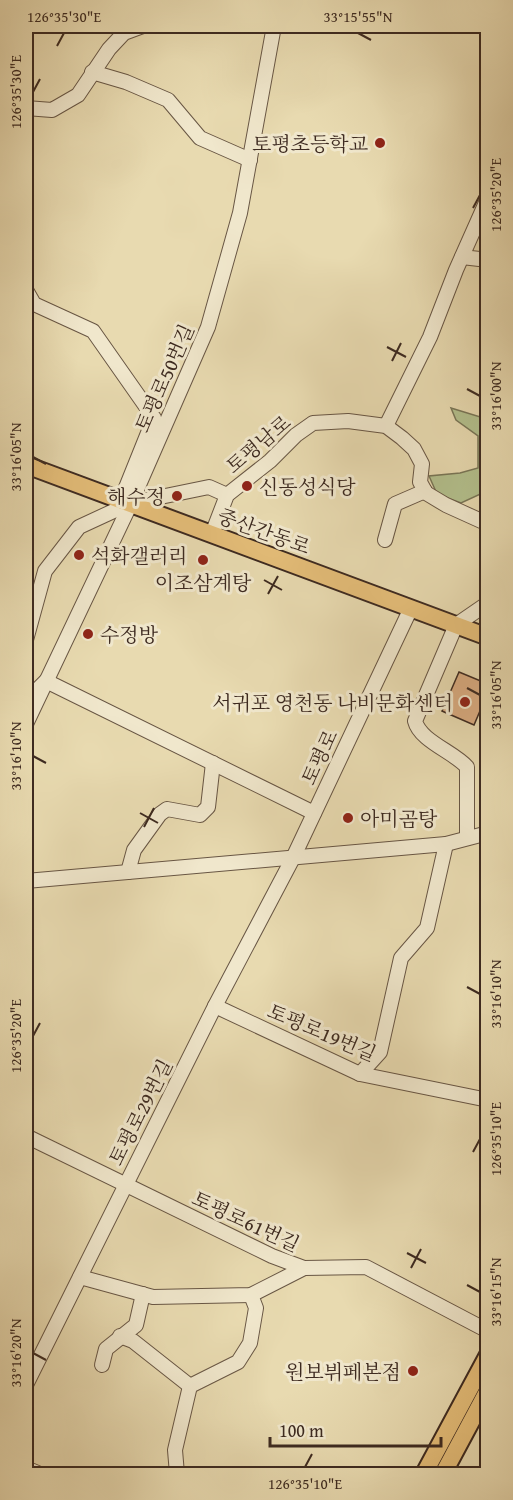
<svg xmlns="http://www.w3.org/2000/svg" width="513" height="1500" viewBox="0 0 513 1500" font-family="'Gentium Book Plus','Noto Serif KR',serif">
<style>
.green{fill:#b3c08d;stroke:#787556;stroke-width:1.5}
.building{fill:#daac81;stroke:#3d2a20;stroke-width:1.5}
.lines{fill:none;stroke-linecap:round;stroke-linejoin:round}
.minor-casing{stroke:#685644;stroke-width:16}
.major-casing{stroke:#3d2a20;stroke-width:20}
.minor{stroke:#f0e7cc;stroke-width:14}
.major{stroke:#e4bd78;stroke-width:16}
.ticks{fill:none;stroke:#3d2a20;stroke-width:2}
.poi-dot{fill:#8f2418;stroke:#f0e7cc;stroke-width:2}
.labels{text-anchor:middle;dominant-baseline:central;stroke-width:6;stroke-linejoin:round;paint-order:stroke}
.poi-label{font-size:20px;fill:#3d2a20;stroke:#f0e7cc;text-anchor:end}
.street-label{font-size:20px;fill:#3d2a20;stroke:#f0e7cc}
.neatline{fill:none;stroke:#3d2a20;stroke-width:2}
.ticks-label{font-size:15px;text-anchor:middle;fill:#3d2a20}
</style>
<rect width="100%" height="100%" fill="#e8dab0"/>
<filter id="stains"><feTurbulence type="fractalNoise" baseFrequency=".00333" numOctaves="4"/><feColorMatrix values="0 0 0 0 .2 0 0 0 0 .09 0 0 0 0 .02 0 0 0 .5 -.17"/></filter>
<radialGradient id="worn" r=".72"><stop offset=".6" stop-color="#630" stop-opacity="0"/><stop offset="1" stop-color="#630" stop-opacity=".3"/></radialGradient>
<!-- green -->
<polygon class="green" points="451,408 487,419 487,491 461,503 437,494 429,476 460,473 478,468 478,436 456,420"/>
<!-- building -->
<polygon class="building" points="459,672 488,684 488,692 474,725 442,711"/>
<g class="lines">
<defs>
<g id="minor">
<polyline points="92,72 126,82 168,100 200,138 250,160"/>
<polyline points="26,108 52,110 78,95 109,49 124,33 143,26"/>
<polyline points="462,257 488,260"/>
<polyline points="26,290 34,304 93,331 154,418 121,500"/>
<polyline points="386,426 430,337 456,270 488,198"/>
<polyline points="212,534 227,495 270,461 296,435 313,423 348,421 386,426 402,438 414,449 422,464 420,482 426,493 446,505 488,524"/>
<polyline points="385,540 395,504 425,491"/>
<polyline points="26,640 45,571 79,527 131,503 209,487 227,495"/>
<polyline points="26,696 31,696 46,681 314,813"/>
<polyline points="26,724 131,503 208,327 240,213 274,26"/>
<path d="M467 838V767C454 752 420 741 415 721L456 625 488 603"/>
<polyline points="128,872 134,850 160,814 167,809 200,815 208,807 213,763"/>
<polyline points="26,881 446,844 488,833"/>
<polyline points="215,1006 360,1074 488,1100"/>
<polyline points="360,1074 380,1052 401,958 427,928 446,844"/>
<polyline points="26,1136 272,1256 304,1268 366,1267 488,1331"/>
<polyline points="80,1277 153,1297 251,1295 304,1268"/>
<polyline points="120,1336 133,1341 190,1386"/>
<polyline points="102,1365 106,1349 136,1325 143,1294"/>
<polyline points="26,1385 215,1006 293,858 411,608"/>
<polyline points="26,1468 40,1474"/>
<polyline points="177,1474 175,1450 190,1386 238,1362 250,1343 256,1308 251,1295"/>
</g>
<g id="major">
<polyline points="26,465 488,637"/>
<polyline points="424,1474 488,1355"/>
<polyline points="443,1474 488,1390"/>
</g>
</defs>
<!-- minor casing -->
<use href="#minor" class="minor-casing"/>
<!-- major casing -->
<use href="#major" class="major-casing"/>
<!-- minor -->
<use href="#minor" class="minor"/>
<!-- major -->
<use href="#major" class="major"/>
</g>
<!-- ticks -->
<path class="ticks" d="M358 33 371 40M57 46 64 33M33 92 40 79M473 208 480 195M387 347 406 357M392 361 401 343M467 389 480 396M33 457 46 464M264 580 282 590M268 594 278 576M467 688 480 695M33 756 46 763M140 813 158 823M144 827 154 808M467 987 480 994M33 1036 40 1023M473 1152 480 1139M407 1253 426 1263M411 1268 421 1249M467 1285 480 1292M33 1353 46 1360M305 1467 312 1454"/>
<!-- markers -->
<g class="poi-dot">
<circle cx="380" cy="143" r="6"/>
<circle cx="247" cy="486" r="6"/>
<circle cx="177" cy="496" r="6"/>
<circle cx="79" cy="555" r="6"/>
<circle cx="203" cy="560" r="6"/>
<circle cx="88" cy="634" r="6"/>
<circle cx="465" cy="702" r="6"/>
<circle cx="348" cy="818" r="6"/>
<circle cx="413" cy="1371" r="6"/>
</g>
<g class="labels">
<!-- poi labels -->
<g class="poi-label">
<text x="368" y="143">토평초등학교</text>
<text x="259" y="486" text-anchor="start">신동성식당</text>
<text x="165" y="496">해수정</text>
<text x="91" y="555" text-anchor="start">석화갤러리</text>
<text x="203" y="582" text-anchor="middle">이조삼계탕</text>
<text x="100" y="634" text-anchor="start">수정방</text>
<text x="453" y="702">서귀포 영천동 나비문화센터</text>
<text x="360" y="818" text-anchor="start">아미곰탕</text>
<text x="401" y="1371">원보뷔페본점</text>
</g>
<!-- street labels -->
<g class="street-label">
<text transform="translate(164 378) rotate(-66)">토평로50번길</text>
<text transform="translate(258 444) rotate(-40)">토평남로</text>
<text transform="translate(264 531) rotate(20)">중산간동로</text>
<text transform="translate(319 757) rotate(-65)">토평로</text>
<text transform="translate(322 1032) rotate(23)">토평로19번길</text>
<text transform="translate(140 1112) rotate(-63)">토평로29번길</text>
<text transform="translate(246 1221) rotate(25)">토평로61번길</text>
</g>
</g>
<!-- margin -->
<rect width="513" height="1500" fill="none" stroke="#e8dab0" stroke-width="66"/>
<!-- scale -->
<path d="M270 1437v9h171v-9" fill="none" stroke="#3d2a20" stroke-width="3"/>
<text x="279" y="1437" font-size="18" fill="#3d2a20" stroke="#f0e7cc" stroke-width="4.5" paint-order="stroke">100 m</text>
<rect x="33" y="33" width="447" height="1434" class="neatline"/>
<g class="ticks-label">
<text x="64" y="22">126°35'30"E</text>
<text x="358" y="22">33°15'55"N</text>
<text transform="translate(16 92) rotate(-90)" y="5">126°35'30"E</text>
<text transform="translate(496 195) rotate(-90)" y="5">126°35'20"E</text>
<text transform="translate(496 396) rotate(-90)" y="5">33°16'00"N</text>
<text transform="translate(16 457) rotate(-90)" y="5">33°16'05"N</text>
<text transform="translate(496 695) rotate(-90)" y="5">33°16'05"N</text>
<text transform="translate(16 756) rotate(-90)" y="5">33°16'10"N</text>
<text transform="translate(496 994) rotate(-90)" y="5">33°16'10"N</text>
<text transform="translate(16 1036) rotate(-90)" y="5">126°35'20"E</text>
<text transform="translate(496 1139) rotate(-90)" y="5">126°35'10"E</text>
<text transform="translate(496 1292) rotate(-90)" y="5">33°16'15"N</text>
<text transform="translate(16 1353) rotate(-90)" y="5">33°16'20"N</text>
<text x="305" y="1489">126°35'10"E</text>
</g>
<rect width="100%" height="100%" filter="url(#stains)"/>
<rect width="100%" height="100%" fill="url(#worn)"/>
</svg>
